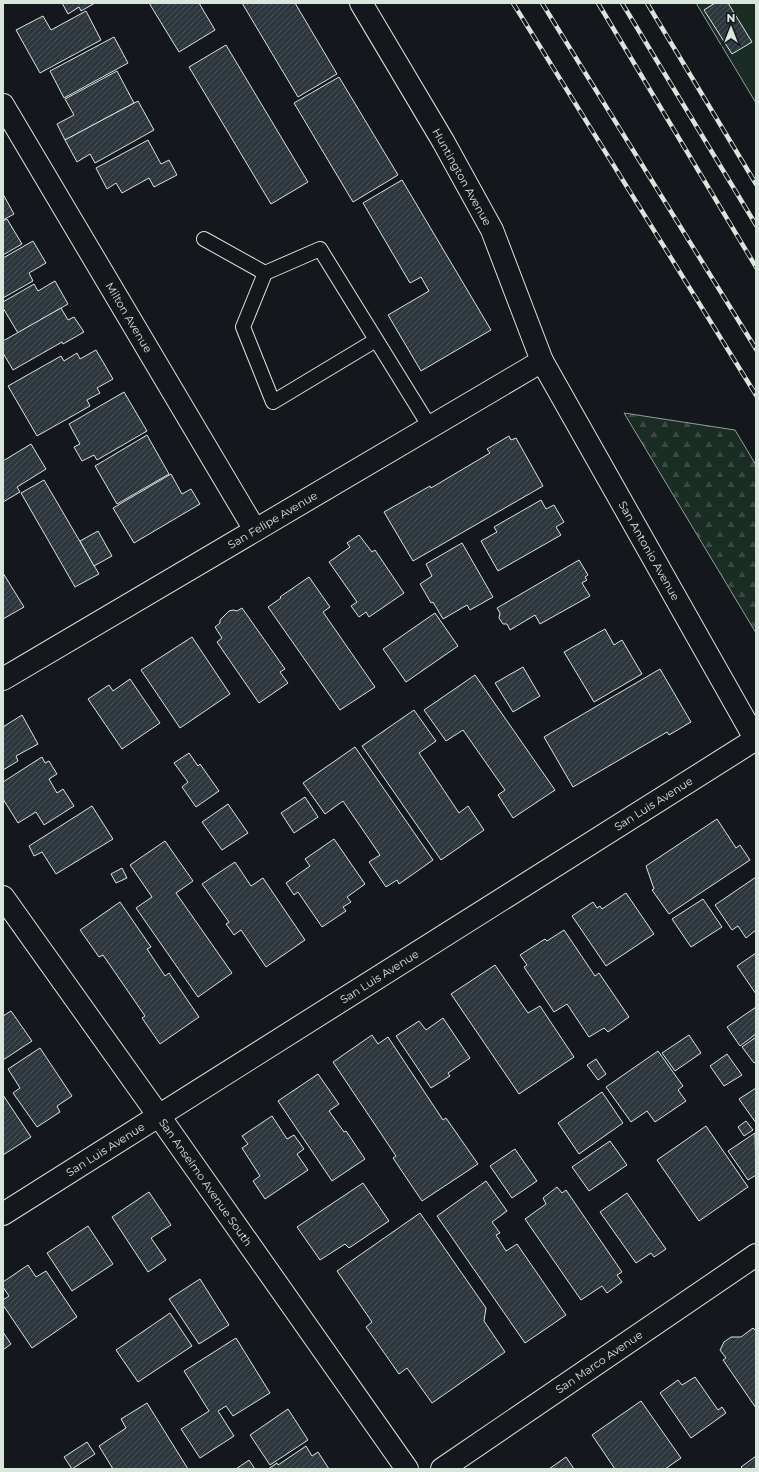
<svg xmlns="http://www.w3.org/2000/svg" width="759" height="1472" viewBox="0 0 759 1472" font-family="Montserrat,sans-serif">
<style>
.grass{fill:#1a2d24;stroke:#939e99}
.forest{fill:url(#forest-firs);stroke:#939e99}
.building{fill:url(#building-hatch);stroke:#d8e6dc}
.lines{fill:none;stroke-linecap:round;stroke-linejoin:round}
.service-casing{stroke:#d8e6dc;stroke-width:16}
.minor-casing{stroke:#d8e6dc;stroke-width:24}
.tertiary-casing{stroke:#d8e6dc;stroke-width:24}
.service{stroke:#14181c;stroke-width:14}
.minor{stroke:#14181c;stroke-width:22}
.tertiary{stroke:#14181c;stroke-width:22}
.rail-casing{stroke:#d8e6dc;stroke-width:4.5}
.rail{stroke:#14181c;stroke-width:3;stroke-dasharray:9;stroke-linecap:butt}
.labels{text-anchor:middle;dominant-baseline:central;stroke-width:3;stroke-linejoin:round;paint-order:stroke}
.street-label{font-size:11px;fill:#d8e6dc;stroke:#14181c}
</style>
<defs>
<pattern id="forest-firs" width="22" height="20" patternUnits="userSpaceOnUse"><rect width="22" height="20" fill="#1a2d24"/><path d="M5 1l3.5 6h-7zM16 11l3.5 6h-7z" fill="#3b4b43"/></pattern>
<pattern id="building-hatch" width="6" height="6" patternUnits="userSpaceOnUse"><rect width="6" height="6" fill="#2c363c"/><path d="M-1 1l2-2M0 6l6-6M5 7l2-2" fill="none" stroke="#4a5358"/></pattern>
</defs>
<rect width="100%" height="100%" fill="#14181c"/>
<!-- grass -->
<polygon class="grass" points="696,3 756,3 756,103"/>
<!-- forest -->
<polygon class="forest" points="624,413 735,430 756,465 756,633"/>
<!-- building -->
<g class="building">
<polygon points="62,3 95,3 81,11 79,7 68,14"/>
<polygon points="149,3 199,3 215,30 179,52"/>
<polygon points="242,3 295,3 337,74 298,97"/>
<polygon points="715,3 728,3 752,42 732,54 704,10"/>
<polygon points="86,11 101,40 40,73 16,30 43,16 51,30"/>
<polygon points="114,37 128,63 64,98 50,71"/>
<polygon points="226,45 308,182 271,204 189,67"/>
<polygon points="117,71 134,103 65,140 57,124 74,115 65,99"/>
<polygon points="339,77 398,175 353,202 294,103"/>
<polygon points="138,101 154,130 95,163 90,154 77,162 65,140"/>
<polygon points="148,140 161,164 169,160 177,175 154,187 149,178 122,193 116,183 107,189 96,168"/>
<polygon points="402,180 491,330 421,371 388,315 429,291 421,277 410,283 363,203"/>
<polygon points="3,194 14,214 3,220"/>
<polygon points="7,219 22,244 3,255 3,221"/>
<polygon points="33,241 46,263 29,273 33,281 3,298 3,258"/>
<polygon points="55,281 68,304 18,333 3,308 3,302 34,284 38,291"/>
<polygon points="61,308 68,320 74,317 84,332 63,344 62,342 13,370 3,353 3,341"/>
<polygon points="96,350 113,379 97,388 100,393 87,400 90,406 37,436 8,386 61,356 64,361 77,353 80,359"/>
<polygon points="124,392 147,431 97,460 94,455 82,461 74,447 80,444 69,424"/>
<polygon points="147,435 169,474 117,504 95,466"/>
<polygon points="509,436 511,440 516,438 543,486 413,561 384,512 430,486 431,488 490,453 487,449"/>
<polygon points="31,444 46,469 17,487 20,492 3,502 3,461"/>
<polygon points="171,474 182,494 191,489 200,504 134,543 113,508"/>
<polygon points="44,480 99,574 75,587 21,493"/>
<polygon points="541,500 546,509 554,505 564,522 556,527 561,535 498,571 481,541 497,532 494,527"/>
<polygon points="98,531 112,556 94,566 80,541"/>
<polygon points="359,535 372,552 375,550 404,593 369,617 366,612 359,617 351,606 357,602 329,562 350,547 347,543"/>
<polygon points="462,543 493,597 470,610 467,605 443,619 433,602 431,603 420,584 432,576 426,564"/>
<polygon points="579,560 588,575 585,577 587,580 582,583 590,596 540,624 535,615 510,630 507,624 503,624 499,618 500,613 497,608"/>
<polygon points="3,573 24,607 3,619"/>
<polygon points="309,577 330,607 323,612 375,687 340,710 268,607 281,598 280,597"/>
<polygon points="242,608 285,669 280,672 288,683 259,703 217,642 222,638 215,627 220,623 220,620 229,611 233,610 237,611"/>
<polygon points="435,613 458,646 406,682 383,649"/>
<polygon points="605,629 614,645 622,640 642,674 594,702 564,652"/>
<polygon points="192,637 230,694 180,728 141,670"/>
<polygon points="523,667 540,696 513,712 495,683"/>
<polygon points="660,669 691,722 669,735 667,732 573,787 544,737"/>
<polygon points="475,675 555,790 513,818 498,795 505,790 463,730 446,741 424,710"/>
<polygon points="130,679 160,723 122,749 88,699 109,685 113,691"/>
<polygon points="414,710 436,741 419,753 459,813 468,806 484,830 441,860 362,746"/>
<polygon points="22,715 38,744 16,756 18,761 3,770 3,727"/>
<polygon points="355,747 433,860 399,884 397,880 386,887 369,862 380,855 343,801 325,814 303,783"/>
<polygon points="189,753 198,766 200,764 219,791 196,807 182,787 188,782 174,763"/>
<polygon points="42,757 45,763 49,761 57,774 49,779 57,793 63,789 74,806 44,825 36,812 18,823 3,799 3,782"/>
<polygon points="305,797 318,817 294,833 281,813"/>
<polygon points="228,804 248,833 222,850 202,822"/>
<polygon points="92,806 113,839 56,874 42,852 34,856 29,846"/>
<polygon points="717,819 736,848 740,845 750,860 669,914 652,890 654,889 646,866"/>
<polygon points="334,839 365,884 347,897 351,902 343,907 346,911 322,927 298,892 294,895 286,883 310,866 305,859"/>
<polygon points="165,841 193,881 176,893 232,973 198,997 136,908 152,897 130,865"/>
<polygon points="235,862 251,886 263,878 305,940 266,967 241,930 234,935 226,924 229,922 202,884"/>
<polygon points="122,868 127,878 116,883 111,874"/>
<polygon points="756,877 756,930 746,938 738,926 732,930 715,905"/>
<polygon points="626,893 654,934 606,966 572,916 593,902 597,908 600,906 602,909"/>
<polygon points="703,899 722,927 691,947 672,919"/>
<polygon points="120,902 151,947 147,949 165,976 169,973 199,1017 160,1044 142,1018 145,1016 103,955 99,957 80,930"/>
<polygon points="564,930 595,976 599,973 629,1017 608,1032 604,1028 589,1037 567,1004 554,1012 524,967 527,965 520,955 545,939 547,941"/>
<polygon points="756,953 756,994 737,966"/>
<polygon points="495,965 528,1013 540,1006 574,1057 519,1094 451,994"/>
<polygon points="756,1007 756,1034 740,1046 727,1027"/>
<polygon points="11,1011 32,1041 3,1060 3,1016"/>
<polygon points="443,1018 470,1058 448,1073 450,1076 431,1088 396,1036 419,1021 426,1030"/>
<polygon points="372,1035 378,1044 388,1037 443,1120 446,1118 478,1164 422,1201 393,1158 396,1156 333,1062"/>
<polygon points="689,1035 701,1053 675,1071 662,1053"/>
<polygon points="756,1037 756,1062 754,1063 742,1047"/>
<polygon points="40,1048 72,1096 57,1106 60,1112 37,1127 13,1093 20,1088 8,1069"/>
<polygon points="658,1051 683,1086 678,1090 686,1101 655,1122 647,1111 631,1122 606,1087"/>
<polygon points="727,1054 742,1075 724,1086 710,1066"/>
<polygon points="596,1059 606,1074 598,1080 587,1065"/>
<polygon points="318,1074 339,1104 329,1111 344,1132 346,1131 365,1159 332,1181 278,1101"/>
<polygon points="756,1088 756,1123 739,1099"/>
<polygon points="602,1092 623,1123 579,1154 558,1123"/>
<polygon points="3,1095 31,1137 3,1155"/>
<polygon points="272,1116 287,1139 294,1135 304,1149 297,1154 308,1170 265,1199 253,1181 260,1176 242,1148 248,1144 242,1136"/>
<polygon points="746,1121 753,1130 744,1136 738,1127"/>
<polygon points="706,1126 748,1187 699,1221 657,1160"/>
<polygon points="755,1133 756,1175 748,1180 728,1151"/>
<polygon points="610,1141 627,1165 589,1191 572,1167"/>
<polygon points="515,1149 537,1181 512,1198 490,1166"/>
<polygon points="486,1181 507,1211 492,1222 500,1233 496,1235 506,1251 517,1244 566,1315 525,1343 437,1216"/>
<polygon points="363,1183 389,1221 349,1248 345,1244 320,1260 297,1227"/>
<polygon points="557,1187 562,1193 566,1190 622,1272 617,1275 622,1282 607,1293 602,1286 581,1300 525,1219 546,1204 543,1198"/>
<polygon points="149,1192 171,1225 151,1238 166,1260 148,1272 112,1217"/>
<polygon points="627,1193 666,1249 654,1257 651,1253 636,1263 600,1212"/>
<polygon points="420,1213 486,1308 484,1321 505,1352 432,1403 407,1368 399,1374 366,1327 372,1322 337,1271"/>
<polygon points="88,1226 113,1264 72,1291 47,1253"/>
<polygon points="28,1265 36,1277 46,1271 77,1317 32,1348 3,1305 3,1300 9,1296 3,1287 3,1282"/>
<polygon points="200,1279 229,1325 199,1344 169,1299"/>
<polygon points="170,1313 192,1346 138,1382 116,1350"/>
<polygon points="753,1328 756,1331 756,1408 723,1360 726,1358 720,1350 724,1342 731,1337 741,1337"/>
<polygon points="3,1332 11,1344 3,1350"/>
<polygon points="236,1338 270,1393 233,1416 226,1406 218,1411 234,1436 200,1458 181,1429 209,1411 184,1371"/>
<polygon points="695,1377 718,1410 722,1407 726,1413 691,1438 660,1393 678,1380 682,1385"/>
<polygon points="641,1401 681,1458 665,1469 615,1469 592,1435"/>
<polygon points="147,1403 188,1469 113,1469 99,1446 126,1428 121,1419"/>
<polygon points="288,1409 308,1440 270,1465 250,1435"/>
<polygon points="87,1442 95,1454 72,1469 64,1457"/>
<polygon points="306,1446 312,1456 318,1452 329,1469 268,1469 277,1463 278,1465"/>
<polygon points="756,1456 756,1469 743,1469 741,1467"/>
<polygon points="566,1457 574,1469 549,1469"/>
<polygon points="249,1460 255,1469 236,1469"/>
</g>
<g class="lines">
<defs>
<g id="service">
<polyline points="204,239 265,273 320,249 430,427"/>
<polyline points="265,273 243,327 273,402 376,340"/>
</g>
<g id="minor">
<path id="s1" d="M3 105 255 530"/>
<path id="s2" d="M542 361 756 740"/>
<path id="s3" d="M3 897 159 1116 407 1469"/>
<path id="s4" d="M3 1214 756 739"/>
<path id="s5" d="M442 1469 756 1255"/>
</g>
<g id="tertiary">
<path id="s6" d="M3 679 542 361 492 230 443 141 361 3"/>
</g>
</defs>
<!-- service casing -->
<use href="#service" class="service-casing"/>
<!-- minor casing -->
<use href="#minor" class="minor-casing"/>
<!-- tertiary casing -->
<use href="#tertiary" class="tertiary-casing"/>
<!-- service -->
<use href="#service" class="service"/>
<!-- minor -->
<use href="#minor" class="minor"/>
<!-- tertiary -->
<use href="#tertiary" class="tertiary"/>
<defs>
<g id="rail">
<polyline points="513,3 756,395"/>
<polyline points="542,3 756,349"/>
<polyline points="598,3 756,267"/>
<polyline points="622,3 756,225"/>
<polyline points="647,3 756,184"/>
</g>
</defs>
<!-- rail casing -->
<use href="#rail" class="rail-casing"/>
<!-- rail -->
<use href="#rail" class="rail"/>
</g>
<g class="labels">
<!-- street labels -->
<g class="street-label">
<text transform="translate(462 177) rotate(61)">Huntington Avenue</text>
<text stroke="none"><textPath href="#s1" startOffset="247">Milton Avenue</textPath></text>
<text stroke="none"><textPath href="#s6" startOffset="313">San Felipe Avenue</textPath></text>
<text stroke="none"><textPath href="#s2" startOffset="218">San Antonio Avenue</textPath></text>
<text stroke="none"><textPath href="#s4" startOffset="769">San Luis Avenue</textPath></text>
<text stroke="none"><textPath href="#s4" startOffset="445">San Luis Avenue</textPath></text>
<text stroke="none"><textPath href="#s4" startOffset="121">San Luis Avenue</textPath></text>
<text stroke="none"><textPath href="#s3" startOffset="350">San Anselmo Avenue South</textPath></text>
<text stroke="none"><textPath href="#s5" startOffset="190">San Marco Avenue</textPath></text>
</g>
</g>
<!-- border -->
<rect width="759" height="1472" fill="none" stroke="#d8e6dc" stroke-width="8"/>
<!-- north arrow -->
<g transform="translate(731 28)" stroke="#14181c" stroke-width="3" paint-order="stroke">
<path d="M0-3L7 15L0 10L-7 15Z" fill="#d8e6dc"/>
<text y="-6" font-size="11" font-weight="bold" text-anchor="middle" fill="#d8e6dc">N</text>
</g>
</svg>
